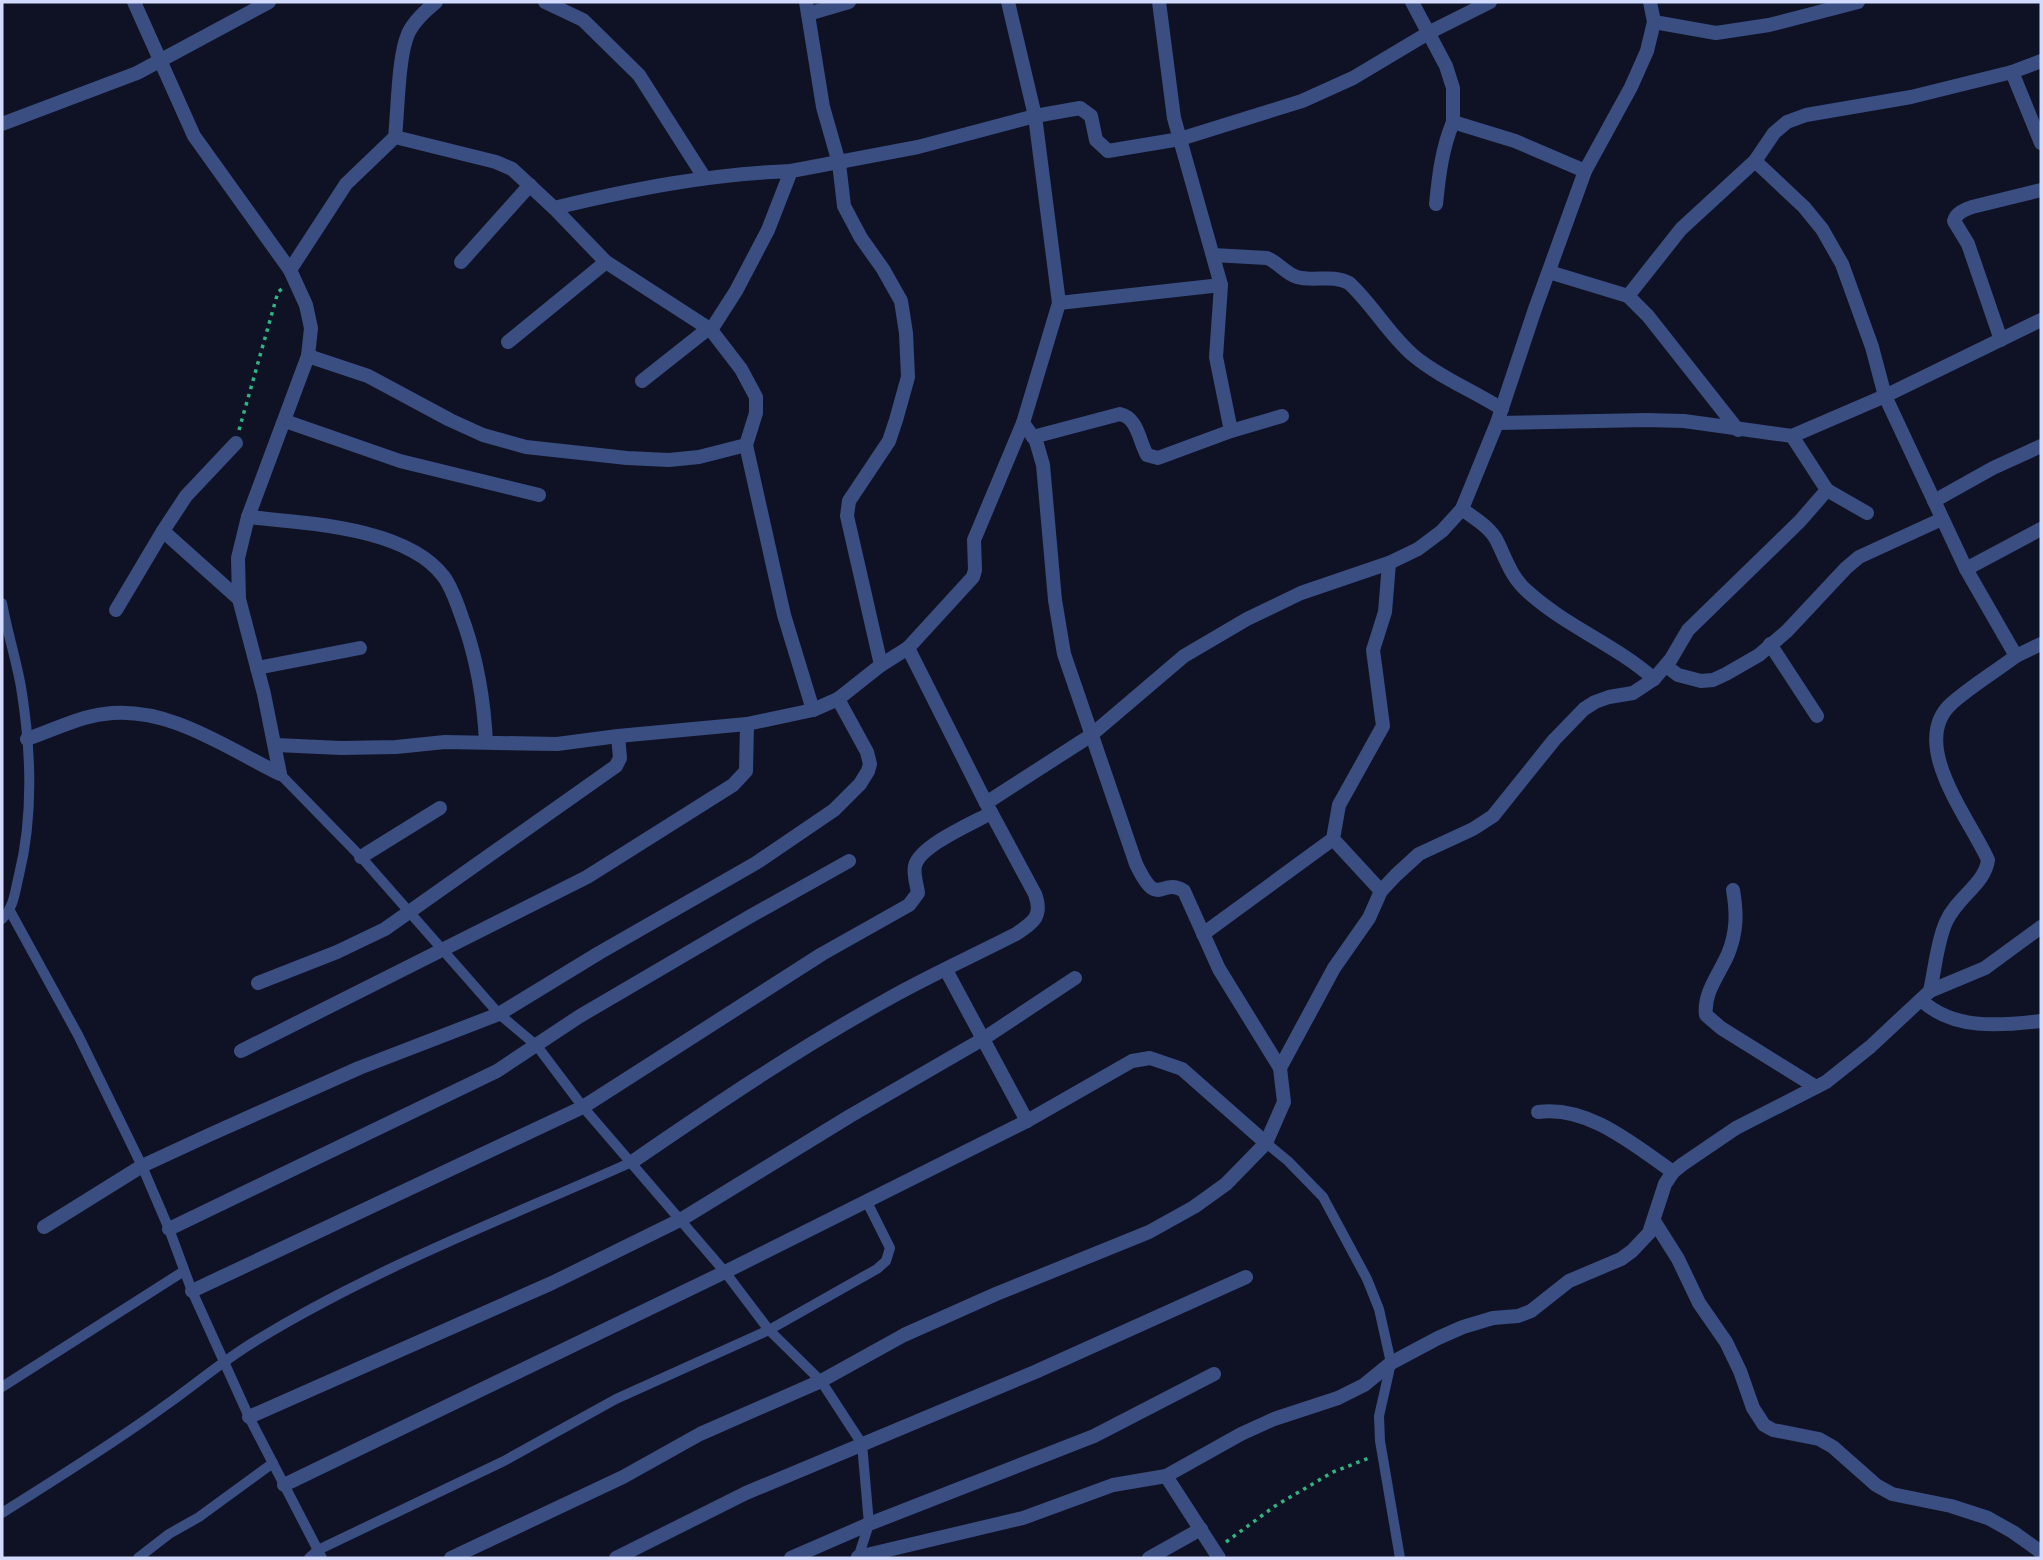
<svg xmlns="http://www.w3.org/2000/svg" width="2043" height="1560" viewBox="0 0 2043 1560" font-family="'Roboto Condensed',sans-serif">
<style>
.lines{fill:none;stroke-linecap:round;stroke-linejoin:round}
.path{stroke:#30b482;stroke-width:3.5;stroke-dasharray:3.5 5;stroke-linecap:butt}
.service{stroke:#3a4e82;stroke-width:10}
.minor{stroke:#3a4e82;stroke-width:14}
</style>
<rect width="100%" height="100%" fill="#0f1224"/>
<g class="lines">
<!-- path -->
<g class="path">
<polyline points="239,430 278,292 283,288"/>
<polyline points="1226,1542 1275,1506 1333,1472 1369,1458"/>
</g>
<!-- service -->
<g class="service">
<path d="M2 603C7 631 16 659 21 687 31 749 34 814 19 875 15 891 14 908 2 919"/>
<polyline points="280,774 361,857 499,1014 537,1046 583,1107 725,1272 769,1330 821,1381 862,1444 869,1524 858,1558"/>
<polyline points="10,911 78,1035 142,1166 169,1229 192,1291 249,1417 322,1558"/>
<polyline points="1266,1143 1288,1161 1323,1197 1367,1279 1379,1309 1391,1363 1379,1416 1380,1441 1400,1558"/>
<polyline points="2,1387 184,1271"/>
<path d="M2 1513C57 1478 113 1444 166 1405 197 1383 225 1359 257 1340 375 1268 506 1218 632 1162"/>
<polyline points="138,1558 169,1534 199,1517 273,1463"/>
<polyline points="309,1558 318,1550 504,1461 616,1399 769,1330 877,1269 886,1261 890,1248 866,1200"/>
</g>
<!-- minor -->
<g class="minor">
<polyline points="134,2 194,136 290,270"/>
<polyline points="545,2 583,20 639,75 704,177"/>
<polyline points="806,2 823,107 839,163 844,206 861,238 883,269 901,301 906,333 908,377 896,420 889,441 849,501 847,516 881,665"/>
<polyline points="1412,2 1446,66 1453,88 1453,122 1515,141 1585,171"/>
<polyline points="808,14 849,2"/>
<polyline points="1654,22 1716,33 1769,25 1858,2"/>
<polyline points="2012,72 2041,143"/>
<polyline points="2,124 137,73 269,2"/>
<polyline points="1755,161 1804,207 1822,229 1842,264 1872,347 1885,396 1966,569 2016,656 2041,644"/>
<polyline points="791,171 918,147 1035,116 1008,2"/>
<path d="M1436 204C1439 174 1442 149 1453 122"/>
<path d="M554 208C633 189 709 174 791 171L768 230 736 291 711 330"/>
<path d="M1213 255 1267 258C1278 262 1286 274 1297 277 1314 282 1332 274 1349 283 1373 305 1389 335 1414 356 1439 377 1474 391 1502 409"/>
<polyline points="461,262 530,185"/>
<polyline points="1549,272 1628,296 1648,316 1738,430"/>
<polyline points="1221,285 1216,357 1231,431"/>
<polyline points="1628,296 1681,229 1755,161 1774,133 1787,122 1806,115 1911,97 2012,72 2041,61"/>
<polyline points="1059,303 1221,285 1174,118 1159,2"/>
<path d="M2001 340 1968 244 1954 221C1956 213 1964 210 1972 207L2041 190"/>
<polyline points="508,342 606,262"/>
<path d="M308 356 368 376 450 420 483 435 526 447 627 458 669 460 699 457 746 445 756 413V397L741 369 711 330 606 262 554 208 512 169 496 162 395 137C398 110 398 57 408 34 413 22 425 11 436 2"/>
<polyline points="642,381 709,328"/>
<polyline points="285,421 400,461 539,495"/>
<path d="M1023 423 1036 441 1043 465 1055 600 1064 654 1136 864C1159 912 1160 876 1184 891L1219 969 1280 1068 1284 1102 1266 1143"/>
<polyline points="1497,423 1646,420 1684,421 1792,436"/>
<path d="M1033 437 1120 414C1138 418 1139 441 1147 455L1158 458 1231 431 1282 416"/>
<polyline points="236,443 186,496 163,531 239,599"/>
<polyline points="746,445 784,615 813,710"/>
<polyline points="1827,490 1867,513"/>
<polyline points="1934,501 1993,468 2041,446"/>
<path d="M1462 509C1474 518 1490 527 1497 541 1506 559 1511 577 1527 591 1565 626 1616 645 1654 679"/>
<path d="M248 517C305 523 407 527 444 577 454 591 459 610 465 626 478 664 484 703 486 742"/>
<polyline points="1966,569 2041,529"/>
<polyline points="116,610 163,531"/>
<polyline points="1770,644 1817,716"/>
<polyline points="908,648 973,577 975,570 974,540 1023,423 1059,303 1035,116 1080,108 1091,116 1096,140 1108,151 1180,139 1302,101 1353,78 1430,32 1490,2"/>
<polyline points="1666,666 1678,675 1701,681 1713,680 1726,674 1759,655 1787,631 1846,568 1859,557 1942,519"/>
<polyline points="257,668 360,648"/>
<path d="M27 739C51 731 78 717 104 714 167 705 225 747 280 774L264 694 239 599 238 558 248 517 308 356 311 328 306 305 290 270 346 184 395 137"/>
<path d="M276 745 341 748 396 747 445 742 557 744 618 736 747 724 813 710 838 699 881 665 908 648 986 803 1035 894C1043 916 1034 922 1016 934 973 956 929 976 888 999 799 1048 715 1105 632 1162"/>
<polyline points="986,803 1090,736 1184,656 1247,619 1301,593 1389,563 1418,549 1442,531 1462,509 1497,423 1535,309 1585,171 1631,87 1647,51 1654,22 1650,2"/>
<polyline points="361,857 440,808"/>
<path d="M1733 890C1737 913 1737 932 1728 954 1720 973 1703 993 1706 1015L1721 1028 1816 1087"/>
<polyline points="1381,891 1333,839 1339,805 1383,726 1373,650 1385,612 1389,563"/>
<polyline points="1203,934 1333,839"/>
<polyline points="946,970 1027,1121"/>
<polyline points="258,983 337,952 385,929 616,766 620,758 618,736"/>
<path d="M1930 991C1935 969 1937 942 1946 922 1957 897 1985 884 1988 860 1970 819 1908 744 1951 704 1971 686 1995 672 2016 656"/>
<path d="M1921 1000C1953 1030 2000 1026 2041 1021"/>
<polyline points="241,1051 587,877 733,785 746,771 747,724"/>
<polyline points="1280,1068 1334,968 1369,918 1381,891 1396,875 1419,854 1473,829 1493,816 1554,740 1584,709 1595,702 1609,697 1633,693 1654,679 1671,659 1688,630 1800,521 1827,490 1792,436 1885,396 2041,320"/>
<path d="M1538 1112C1588 1105 1634 1145 1673 1172"/>
<polyline points="1654,1221 1678,1259 1699,1303 1726,1342 1740,1371 1753,1408 1764,1425 1773,1430 1819,1439 1833,1447 1876,1485 1892,1494 1951,1506 1988,1518 2013,1532 2041,1552"/>
<polyline points="44,1227 142,1166 209,1135 359,1068 499,1014 599,953 756,863 834,810 860,784 868,771 870,764 867,752 838,699"/>
<polyline points="169,1229 497,1071 580,1016 749,917 849,861"/>
<path d="M192 1291 583 1107 822 954 909 905 918 893C917 885 913 874 915 866 919 846 973 823 991 813"/>
<polyline points="249,1417 552,1283 682,1219 850,1116 983,1039 1075,978"/>
<polyline points="1166,1476 1219,1558"/>
<polyline points="284,1485 725,1272 1027,1121 1132,1061 1150,1058 1182,1069 1266,1143 1226,1184 1194,1207 1149,1232 996,1294 904,1335 821,1381 700,1434 623,1477 451,1558"/>
<polyline points="858,1557 1023,1518 1113,1485 1166,1476 1241,1434 1274,1419 1338,1398 1364,1385 1391,1363 1438,1338 1463,1327 1493,1318 1518,1316 1531,1311 1569,1281 1621,1259 1632,1251 1649,1233 1665,1184 1673,1172 1683,1164 1736,1128 1826,1082 1870,1047 1930,991 1985,968 2041,927"/>
<polyline points="616,1558 746,1493 1035,1372 1246,1277"/>
<polyline points="791,1558 869,1524 1094,1436 1214,1374"/>
<polyline points="1149,1558 1201,1529"/>
</g>
</g>
<!-- border -->
<rect width="2043" height="1560" fill="none" stroke="#d2dbfe" stroke-width="7"/>
</svg>
